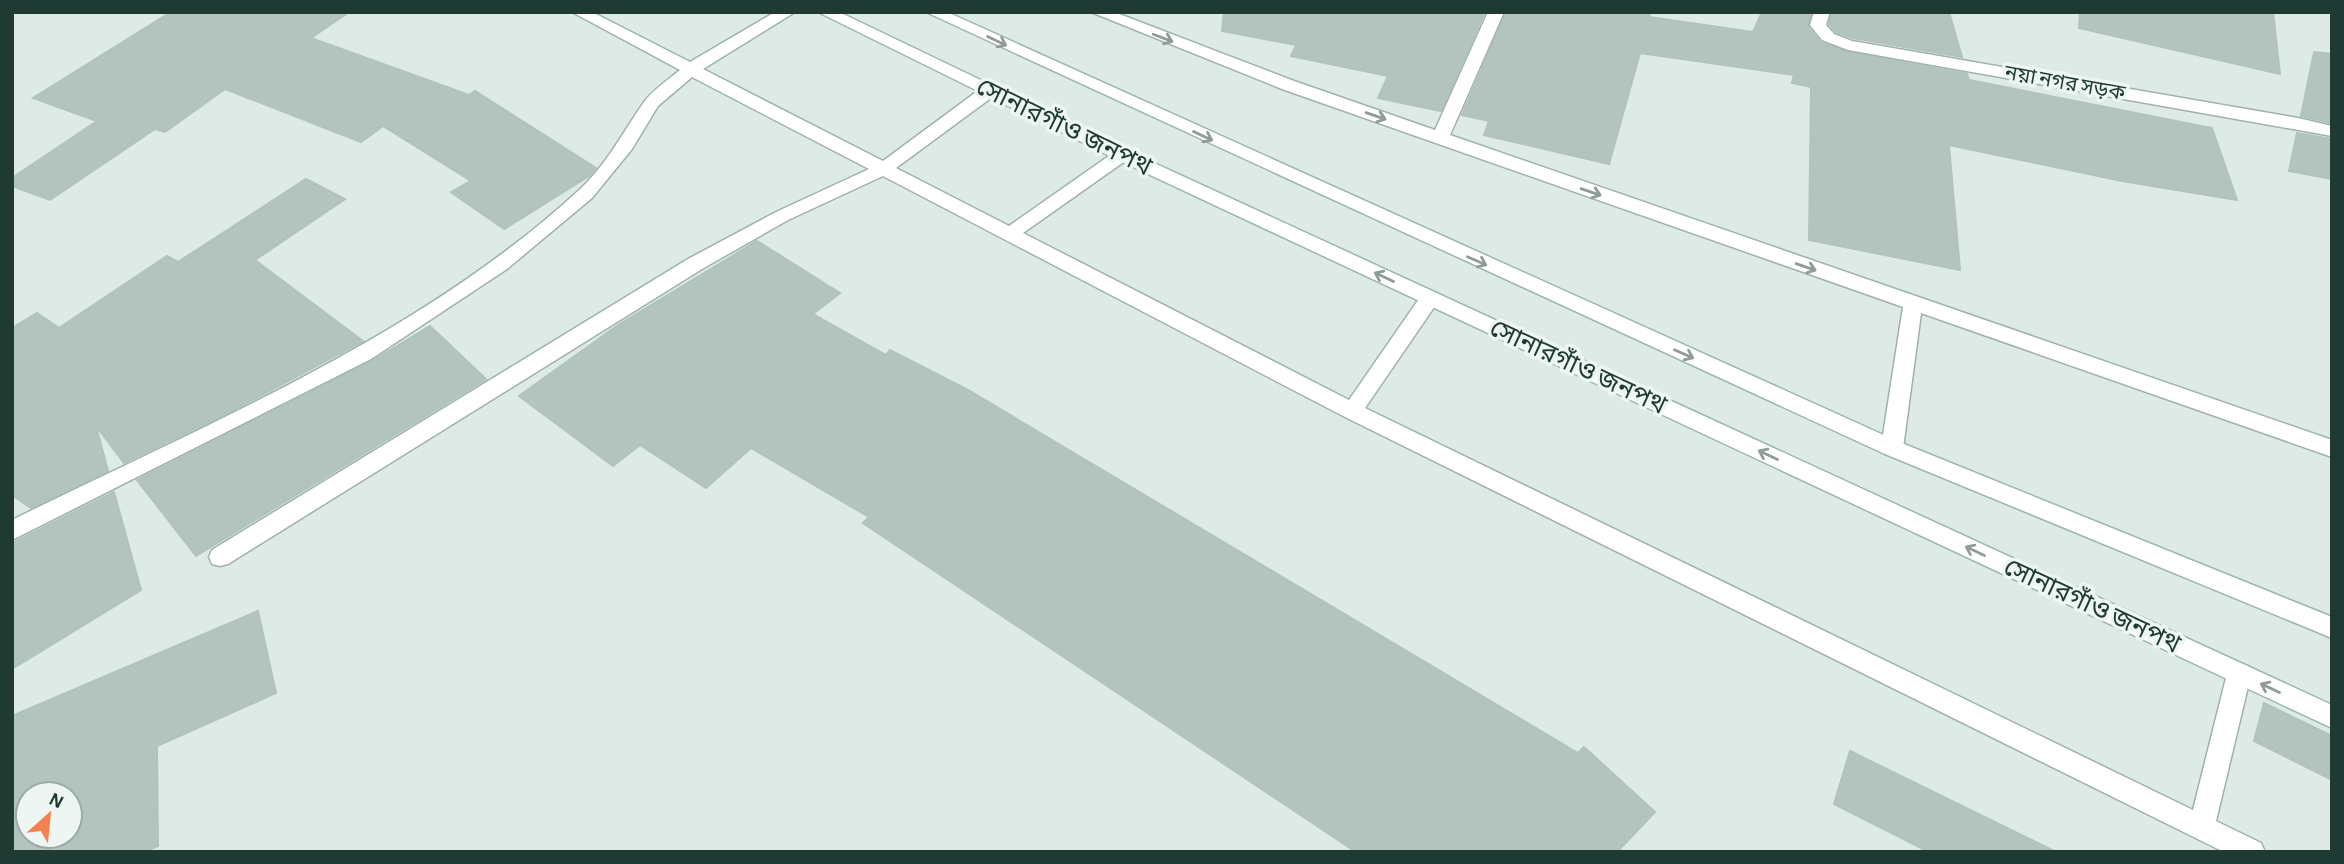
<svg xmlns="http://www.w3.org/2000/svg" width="2344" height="864" viewBox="0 0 2344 864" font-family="'Alegreya Sans','Noto Sans Bengali',sans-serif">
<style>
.building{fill:#b3c4be;stroke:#b0c3bc;stroke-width:2;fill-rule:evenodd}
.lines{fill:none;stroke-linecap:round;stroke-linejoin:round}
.street-casing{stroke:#a0b1ac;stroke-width:3}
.secondary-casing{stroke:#9cb6ad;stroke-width:3}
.street{fill:#fff;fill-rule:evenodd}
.secondary{fill:#fff;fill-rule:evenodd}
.oneway{stroke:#8f9c99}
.labels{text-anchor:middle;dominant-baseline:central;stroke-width:7;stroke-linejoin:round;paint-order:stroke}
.far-street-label{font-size:21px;fill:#1f3933;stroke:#edf6f2}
.street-label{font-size:26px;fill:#1f3933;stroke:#edf6f2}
</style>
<rect width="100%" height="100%" fill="#ddeae5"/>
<!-- building -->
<g class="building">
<polygon points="171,12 349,12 311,38 469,95 475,91 596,168 589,176 504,229 451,192 471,181 383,126 361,142 225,89 165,132 155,129 50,200 12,186 12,178 97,121 33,98"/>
<polygon points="1224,12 1485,12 1441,111 1378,98 1388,76 1291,56 1296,45 1222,31"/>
<polygon points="1506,12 1651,12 1649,17 1753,32 1762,12 1811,12 1808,27 1820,42 1847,52 1967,74 1969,80 2212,128 2237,200 2122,181 1949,145 1960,270 1809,240 1811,87 1792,83 1794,75 1640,53 1609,164 1484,135 1489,121 1462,115"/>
<polygon points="1832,12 1949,12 1962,57 1853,38 1836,32 1829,24"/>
<polygon points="2080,12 2273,12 2280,74 2079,28"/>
<polygon points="2314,52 2332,54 2332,123 2301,116"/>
<polygon points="2297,133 2332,139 2332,179 2289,171"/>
<polygon points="306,179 345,199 255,260 363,341 232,411 124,463 96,426 108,471 31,508 12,495 12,328 37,313 59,328 167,256 178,262"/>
<polygon points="757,241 840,293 813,314 886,355 890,350 968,390 1578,753 1584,747 1655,812 1617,852 1356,852 863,523 869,517 751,448 706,488 640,445 613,466 519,396 618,325"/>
<polygon points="430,326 486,379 196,556 137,480 372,361"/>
<polygon points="114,492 141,590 12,669 12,543"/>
<path d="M258 611 276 693 157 746 158 846 143 852H12V716ZM28 794H70V836H28Z"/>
<polygon points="2264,703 2332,736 2332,780 2254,741"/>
<polygon points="1850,751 2056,852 1929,852 1834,804"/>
</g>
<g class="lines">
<defs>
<g id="street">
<path d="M572 12H592L690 62 775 12H795L703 69 883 161 983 87H995V95L896 168 1009 226 1116 151H1128L1131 155 1128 159 1023 233 1349 400 1423 293H1437L1440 298 1437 303 1365 408 2193 810 2227 674 2230 666 2239 663 2248 666 2251 674 2216 821 2261 843 2265 852H2224L1345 417 883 176 788 220 702 269 228 564 220 566 212 564 209 557 212 550 688 259 776 212 869 169 692 77 658 106 632 149 592 198 507 269 371 359 12 540V520C204 425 418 338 578 191 606 166 623 132 644 102 653 90 668 80 680 70Z"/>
<polygon points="1091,12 1114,12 1294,81 1435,130 1488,12 1504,12 1450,135 2332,440 2332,457 1921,313 1903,448 1899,454 1885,454 1881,448 1903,307 1282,89"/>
<polygon points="1814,12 1830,12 1826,25 1834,34 1852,41 2298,118 2332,126 2332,136 1848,50 1822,40 1810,25"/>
</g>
<g id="secondary">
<polygon points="818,12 839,12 1128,151 2332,705 2332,728 1116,159"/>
<polygon points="926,12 947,12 1899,442 2332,617 2332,638 1885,454"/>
</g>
</defs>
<!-- street casing -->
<use href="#street" class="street-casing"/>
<!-- secondary casing -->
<use href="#secondary" class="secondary-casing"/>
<!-- street -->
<use href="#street" class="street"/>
<!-- secondary -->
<use href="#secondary" class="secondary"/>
</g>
<!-- one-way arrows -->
<defs><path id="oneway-shaft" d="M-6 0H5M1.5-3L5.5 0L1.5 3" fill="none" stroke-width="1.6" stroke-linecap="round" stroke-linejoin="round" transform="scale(1.75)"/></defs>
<g class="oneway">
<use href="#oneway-shaft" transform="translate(1163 38) rotate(21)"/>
<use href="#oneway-shaft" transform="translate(997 41) rotate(25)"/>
<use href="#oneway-shaft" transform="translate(1376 116) rotate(19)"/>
<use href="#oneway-shaft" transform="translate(1203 136) rotate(25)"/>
<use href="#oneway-shaft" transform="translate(1591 192) rotate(19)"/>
<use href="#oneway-shaft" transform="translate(1477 261) rotate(24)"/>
<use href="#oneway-shaft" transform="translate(1806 267) rotate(19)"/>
<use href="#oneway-shaft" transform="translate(1384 277) rotate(-155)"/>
<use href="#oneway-shaft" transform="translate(1684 354) rotate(24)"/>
<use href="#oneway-shaft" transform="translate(1768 455) rotate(-155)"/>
<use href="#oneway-shaft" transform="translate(1975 551) rotate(-155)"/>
<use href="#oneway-shaft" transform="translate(2270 688) rotate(-155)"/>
</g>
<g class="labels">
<!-- far-street labels -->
<g class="far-street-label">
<text transform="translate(2065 83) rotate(10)">নয়া নগর সড়ক</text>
</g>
<!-- street labels -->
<g class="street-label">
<text transform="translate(1064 127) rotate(26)">সোনারগাঁও জনপথ</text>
<text transform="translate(1578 367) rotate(25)">সোনারগাঁও জনপথ</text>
<text transform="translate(2092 606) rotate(25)">সোনারগাঁও জনপথ</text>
</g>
</g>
<!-- border -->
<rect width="2344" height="864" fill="none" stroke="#1f3933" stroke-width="28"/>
<!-- north arrow -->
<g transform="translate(49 815) rotate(27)"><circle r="33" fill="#edf6f2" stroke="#9baaa6" stroke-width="2"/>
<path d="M0-5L12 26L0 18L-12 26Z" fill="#f58050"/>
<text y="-10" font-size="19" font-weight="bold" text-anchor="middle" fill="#1f3933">N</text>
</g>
</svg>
